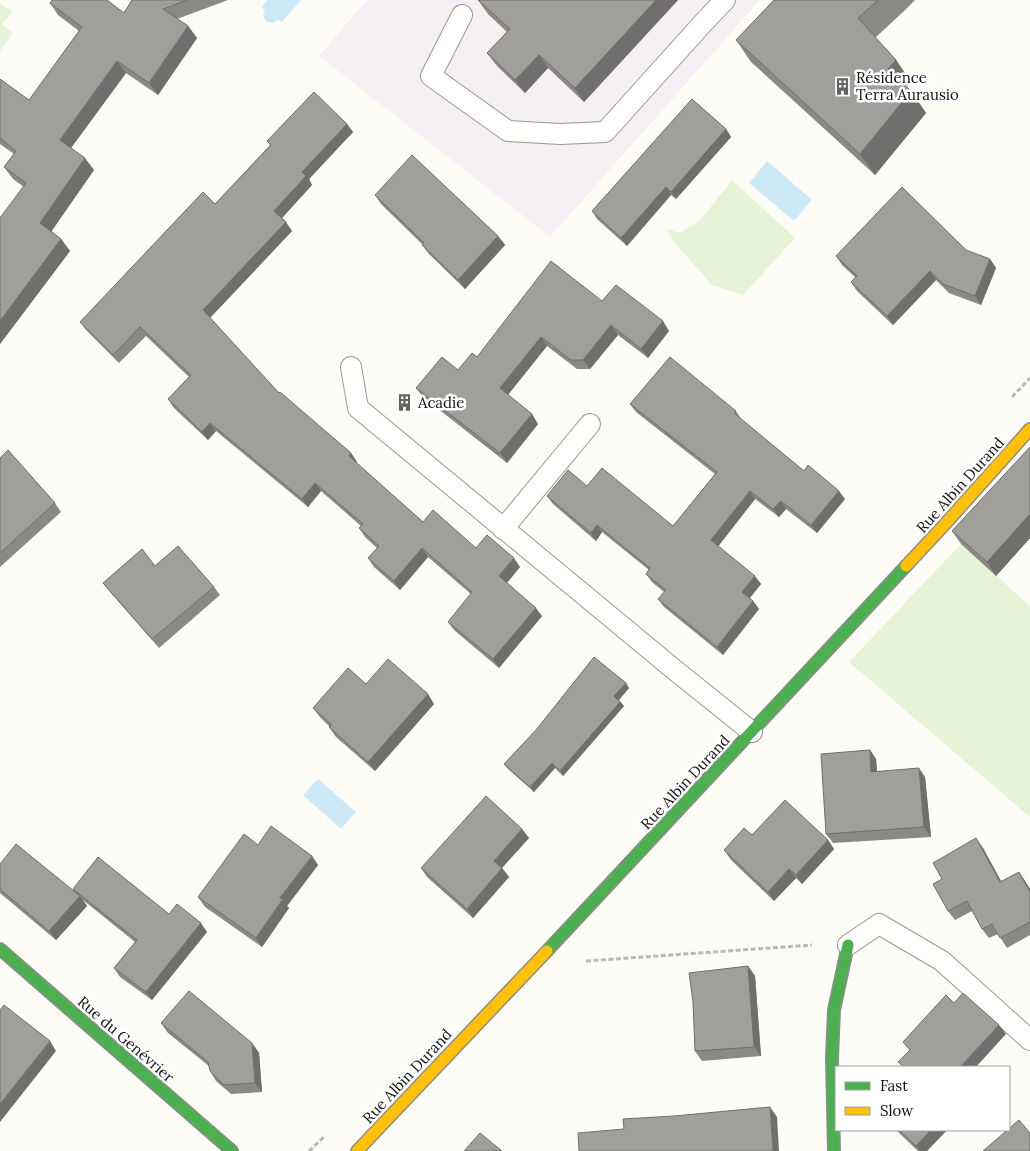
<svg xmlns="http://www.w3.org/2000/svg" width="1030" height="1151" viewBox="0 0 1030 1151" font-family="Lora,serif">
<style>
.industrial{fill:#f5f0f3}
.green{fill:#e7f3d7}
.water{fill:#cde8f7}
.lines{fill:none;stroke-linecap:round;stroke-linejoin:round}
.lane-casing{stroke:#979795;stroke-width:22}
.fast-casing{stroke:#8e8d8b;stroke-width:14}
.slow-casing{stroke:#8e8d8b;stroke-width:14}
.path{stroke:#b9b9b8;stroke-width:3;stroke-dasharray:5 2.5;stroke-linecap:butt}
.lane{stroke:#fffffe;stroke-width:20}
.fast{stroke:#4caf50;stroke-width:11}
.slow{stroke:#ffc107;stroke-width:11}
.wall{fill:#8a8986}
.shaded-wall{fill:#716f6d}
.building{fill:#a19f9c;stroke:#716f6d}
.labels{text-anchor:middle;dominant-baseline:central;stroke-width:5;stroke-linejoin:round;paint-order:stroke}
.poi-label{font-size:15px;fill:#111;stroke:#fff;text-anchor:start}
.street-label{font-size:15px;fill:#111;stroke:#fff}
</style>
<rect width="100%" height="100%" fill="#fdfcf7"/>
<!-- industrial -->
<polygon class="industrial" points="367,0 760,0 550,237 319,56"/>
<!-- green -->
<g class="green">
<polygon points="0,4 13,11 2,24 13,33 0,51"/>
<polygon points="732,180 795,238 743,295 712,285 672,240 667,229 679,233 690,227 702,218"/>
<polygon points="961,544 1030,606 1030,817 849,662"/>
</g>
<!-- water -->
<g class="water">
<polygon points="267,0 301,0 282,22 278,20 273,23 266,21 263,15 265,10 262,7"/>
<polygon points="767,161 812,200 794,221 749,183"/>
<polygon points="318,779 356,812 341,829 303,795"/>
</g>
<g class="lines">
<defs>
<g id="lane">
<polyline points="462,15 431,76 508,131 560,134 605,132 704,22 725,0"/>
<polyline points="351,367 358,408 676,671 752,732"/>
<polyline points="503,529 590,424"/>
<polyline points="848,945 879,924 942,961 1030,1040"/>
</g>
<g id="fast">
<polyline points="0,949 232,1151"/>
<polyline points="547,951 906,566"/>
<polyline points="834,1151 832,1058 834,1010 848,945"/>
</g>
<g id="slow">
<polyline points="906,566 946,523 1030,429"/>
<polyline points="357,1151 547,951"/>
</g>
</defs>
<!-- lane casing -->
<use href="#lane" class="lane-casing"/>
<!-- fast casing -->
<use href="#fast" class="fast-casing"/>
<!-- slow casing -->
<use href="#slow" class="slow-casing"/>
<!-- path -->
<g class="path">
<polyline points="1012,397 1030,378"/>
<polyline points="586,961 812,945"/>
<polyline points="309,1151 325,1136"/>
</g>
<!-- lane -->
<use href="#lane" class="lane"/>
<!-- fast -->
<use href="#fast" class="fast"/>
<!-- slow -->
<use href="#slow" class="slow"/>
</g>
<!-- wall -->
<g class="wall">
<polygon points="132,0 228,0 177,19 188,26 197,38 158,95 126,73 71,148 94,170 51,231 61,239 70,251 0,344 0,218 24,187 13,179 4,167 14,154 0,144 0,79 29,100 79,31 58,15 50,3 124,13"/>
<polygon points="478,0 678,0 584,102 548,68 525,93 497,66 487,53 507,32 488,14"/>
<polygon points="774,0 915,0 903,12 875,38 896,60 911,82 906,87 911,91 926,113 875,175 751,62 736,40"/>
<polygon points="347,124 353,132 309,179 312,185 282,218 292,231 210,318 279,393 351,453 357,462 356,463 423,522 476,548 520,567 507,583 542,616 499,668 454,630 448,622 471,594 428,557 400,590 374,567 368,558 377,548 365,537 359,528 361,526 321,491 308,507 216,431 208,440 174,408 168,399 189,377 146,336 119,363 86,330 80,322 215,204 270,145 267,141"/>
<polygon points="726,129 731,137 676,199 671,195 627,246 597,219 592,211"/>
<polygon points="375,195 498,236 505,245 465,289 429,254 422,245 423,245 381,204"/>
<polygon points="966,250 990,259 996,268 981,305 949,293 936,280 893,325 857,291 851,282 855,277 842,265 836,256"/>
<polygon points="602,301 669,331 648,358 618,335 590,369 577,369 547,346 508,395 538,424 507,463 423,397 416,388 458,370 477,357"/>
<polygon points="630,404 736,411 741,419 804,471 845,499 817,533 786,509 779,517 755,499 718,546 761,584 750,598 759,609 723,655 664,607 658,599 664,592 652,582 646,574 649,570 602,532 596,541 553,504 547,496 587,486 673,526 715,474 636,412"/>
<polygon points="1030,447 1030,538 996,576 961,544 952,531"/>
<polygon points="0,458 55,503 61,512 0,567"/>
<polygon points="155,566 214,587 220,595 159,648 110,592 103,583"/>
<polygon points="626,683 629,688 619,700 624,706 563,776 555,768 534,792 508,769 504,764"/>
<polygon points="366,684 434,704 375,771 336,737 329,727 330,727 320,717 313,708"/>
<polygon points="870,750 876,759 877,771 925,777 931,837 833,843 826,834"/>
<polygon points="522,829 529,838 502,868 509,877 473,918 427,877 421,868"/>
<polygon points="752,835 828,840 834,849 802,884 796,878 774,901 731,860 724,850"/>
<polygon points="258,845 312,856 318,865 287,906 289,908 262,947 205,907 198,897"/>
<polygon points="983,848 1001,882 1019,872 1030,889 1030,935 1007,948 998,934 989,938 982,929 972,911 955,920 948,911 942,879"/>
<polygon points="0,864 76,893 73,889 169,914 207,932 152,1000 120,977 114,968 135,942 83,900 87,906 56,940 0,893"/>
<polygon points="748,966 755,976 761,1056 702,1061 695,1051"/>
<polygon points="161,1023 252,1043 259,1053 262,1092 231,1094 216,1081 210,1071 209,1066 168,1033"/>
<polygon points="896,1130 947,1130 927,1151 918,1151"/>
</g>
<!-- shaded-wall -->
<g class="shaded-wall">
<polygon points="656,0 678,0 584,102 575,88"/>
<polygon points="188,26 197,38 158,95 149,83"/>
<polygon points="539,55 548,68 525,93 515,80"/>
<polygon points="896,60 911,82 903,91 888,69"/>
<polygon points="117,61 126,73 68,152 60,140"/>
<polygon points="911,91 926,113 875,175 860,154"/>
<polygon points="347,124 353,132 309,179 312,185 280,220 274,211 302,172"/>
<polygon points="726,129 731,137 676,199 671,192"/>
<polygon points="85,158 94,170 49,235 40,223"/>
<polygon points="666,187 671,195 627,246 621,238"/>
<polygon points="286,222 292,231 209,319 203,310"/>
<polygon points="498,236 505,245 465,289 458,280"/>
<polygon points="61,239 70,251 0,344 0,321"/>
<polygon points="990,259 996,268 981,305 975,296"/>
<polygon points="930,271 936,280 893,325 887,316"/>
<polygon points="663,321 669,331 648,358 641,349"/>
<polygon points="611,325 618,335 590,369 583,360"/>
<polygon points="541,337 547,346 506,397 500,388"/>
<polygon points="532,414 538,424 507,463 500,453"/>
<polygon points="210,423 216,431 208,440 202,432"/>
<polygon points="351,453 357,462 355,465 349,456"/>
<polygon points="315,483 321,491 308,507 302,499"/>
<polygon points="750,491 755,499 717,548 711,540"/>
<polygon points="839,491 845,499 817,533 811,525"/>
<polygon points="781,501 786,509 779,517 773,509"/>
<polygon points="1030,514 1030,538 996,576 987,562"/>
<polygon points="597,525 602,532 596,541 591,533"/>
<polygon points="422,548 428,557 400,590 394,581"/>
<polygon points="514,558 520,567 505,585 499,576"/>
<polygon points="755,576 761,584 748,600 742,592"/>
<polygon points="753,601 759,609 723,655 717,647"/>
<polygon points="536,608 542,616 499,668 493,659"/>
<polygon points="626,683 629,688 618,701 614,696"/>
<polygon points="428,694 434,704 375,771 368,762"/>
<polygon points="620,702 624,706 563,776 560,771"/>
<polygon points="870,750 876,759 878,781 871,772"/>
<polygon points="552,763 555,768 534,792 530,787"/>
<polygon points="919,768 925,777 931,837 924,827"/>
<polygon points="522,829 529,838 500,870 494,861"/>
<polygon points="976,838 983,848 1007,892 1000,882"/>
<polygon points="828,840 834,849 802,884 796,875"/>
<polygon points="312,856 318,865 287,906 289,908 262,947 256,938 280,898"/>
<polygon points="502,868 509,877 473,918 467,909"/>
<polygon points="789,869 796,878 774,901 768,892"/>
<polygon points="1019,872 1025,881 1030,889 1030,892"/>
<polygon points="80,896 87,906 56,940 49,931"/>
<polygon points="201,923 207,932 152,1000 146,992"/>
<polygon points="748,966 755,976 761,1056 754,1047"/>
<polygon points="999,1025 1006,1034 976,1067 960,1067"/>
<polygon points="50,1041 56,1051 0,1122 0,1104"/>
<polygon points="252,1043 259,1053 262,1092 255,1083"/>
<polygon points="770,1107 777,1117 779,1151 773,1151"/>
<polygon points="931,1130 947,1130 927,1151 920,1151 916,1146"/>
</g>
<!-- building -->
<g class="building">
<polygon points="52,0 107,0 124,13 132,0 187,0 163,9 188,26 149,83 117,61 60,140 85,158 40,223 61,239 0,321 0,218 26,183 4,167 16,151 0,138 0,79 29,100 82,27 50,3"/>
<polygon points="478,0 656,0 575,88 539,55 515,80 487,53 510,29"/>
<polygon points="774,0 878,0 858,18 896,60 888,69 911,91 860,154 736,40"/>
<polygon points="314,92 347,124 302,172 306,176 274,211 286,222 203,310 279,393 280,392 351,453 349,456 423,522 433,510 476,548 487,535 514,558 499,576 536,608 493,659 448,622 472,592 422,548 394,581 368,558 379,546 359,528 363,524 315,483 302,499 210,423 202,432 168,399 191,375 140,327 113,355 80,322 203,192 215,204 271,145 267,141"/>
<polygon points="692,99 726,129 671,192 666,187 621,238 592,211"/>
<polygon points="412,155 498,236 458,280 422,245 424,243 375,195"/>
<polygon points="902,187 966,250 990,259 975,296 943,284 930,271 887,316 851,282 857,276 836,256"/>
<polygon points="551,261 602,301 616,285 663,321 641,349 611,325 583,360 571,360 541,337 500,388 532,414 500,453 416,388 442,357 458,370 472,353 477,357"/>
<polygon points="670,357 736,411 734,413 804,471 808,465 839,491 811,525 781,501 773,509 750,491 711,540 755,576 742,592 753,601 717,647 658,599 666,590 646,574 650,568 597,525 591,533 547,496 568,470 587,486 602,468 673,526 717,472 630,404"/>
<polygon points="1030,447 1030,514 987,562 952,531"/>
<polygon points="8,450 55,503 0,553 0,458"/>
<polygon points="178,546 214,587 152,639 103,583 142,549 155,566"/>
<polygon points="594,657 626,683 614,696 620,702 560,771 552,763 530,787 504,764 536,730"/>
<polygon points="388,659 428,694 368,762 329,727 332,725 313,708 348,668 366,684"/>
<polygon points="870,750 871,772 919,768 924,827 826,834 821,754"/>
<polygon points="486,796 522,829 494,861 502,868 467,909 421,868"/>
<polygon points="785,800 828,840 796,875 789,869 768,892 724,850 744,828 752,835"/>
<polygon points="271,826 312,856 280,898 283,899 256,938 198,897 244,834 258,845"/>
<polygon points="976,838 1000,882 1019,872 1030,892 1030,922 1000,938 992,924 982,929 967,901 948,911 933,884 942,879 933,863"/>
<polygon points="16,844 80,896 49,931 0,889 0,864"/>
<polygon points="98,857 169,914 177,904 201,923 146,992 114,968 137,940 73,889"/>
<polygon points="748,966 754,1047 695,1051 693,1002 689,973"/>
<polygon points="189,991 252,1043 255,1083 224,1085 210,1071 208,1062 161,1023"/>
<polygon points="963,993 999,1025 960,1067 904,1067 898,1062 910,1050 903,1042 946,995 954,1003"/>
<polygon points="4,1005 50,1041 0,1104 0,1010"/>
<polygon points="770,1107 773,1151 579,1151 578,1133 624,1129 623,1119 674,1116"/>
<polygon points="1019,1120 1030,1133 1030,1151 983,1151"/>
<polygon points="899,1130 931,1130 916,1146"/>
<polygon points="480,1133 502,1151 464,1151"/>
</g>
<!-- icons -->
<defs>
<symbol id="building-bare" viewBox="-9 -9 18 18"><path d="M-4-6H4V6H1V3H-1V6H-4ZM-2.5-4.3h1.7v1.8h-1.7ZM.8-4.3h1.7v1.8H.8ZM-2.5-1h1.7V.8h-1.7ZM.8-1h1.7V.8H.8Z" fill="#646362" stroke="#fff" stroke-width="2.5" paint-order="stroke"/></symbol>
</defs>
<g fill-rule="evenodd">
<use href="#building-bare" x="830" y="74" width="25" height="25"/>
<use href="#building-bare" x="392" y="390" width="25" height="25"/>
</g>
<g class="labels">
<!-- poi labels -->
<g class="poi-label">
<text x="856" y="77">Résidence<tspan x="856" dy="17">Terra Aurausio</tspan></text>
<text x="418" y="402">Acadie</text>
</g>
<!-- street labels -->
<g class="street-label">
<text transform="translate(960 485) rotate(-48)">Rue Albin Durand</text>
<text transform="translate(685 782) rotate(-47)">Rue Albin Durand</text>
<text transform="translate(126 1039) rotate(41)">Rue du Genévrier</text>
<text transform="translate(407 1076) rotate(-47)">Rue Albin Durand</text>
</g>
</g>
<!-- legend -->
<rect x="835" y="1066" width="175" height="65" fill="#ffffff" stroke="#a0a0a0"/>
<rect x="845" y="1082" width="25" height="8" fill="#4caf50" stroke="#a0a0a0"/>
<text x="880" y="1091" font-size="15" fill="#111111">Fast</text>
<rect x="845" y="1107" width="25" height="8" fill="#ffc107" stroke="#a0a0a0"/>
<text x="880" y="1116" font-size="15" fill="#111111">Slow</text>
</svg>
